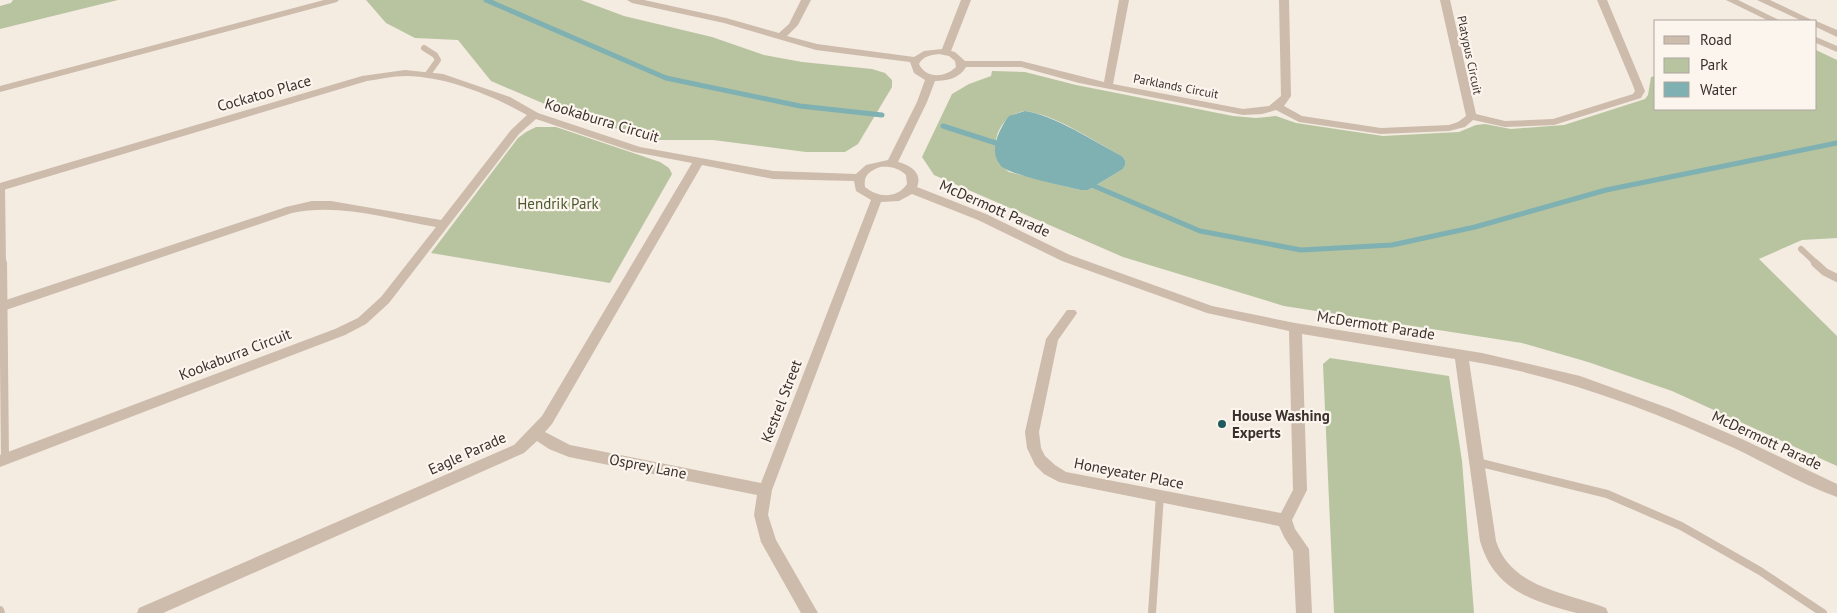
<svg xmlns="http://www.w3.org/2000/svg" width="1837" height="613" viewBox="0 0 1837 613" font-family="'PT Sans',sans-serif">
<style>
.green{fill:#b8c4a0;fill-rule:evenodd}
.water{fill:#7fb0b2}
.lines{fill:none;stroke-linecap:round;stroke-linejoin:round}
.stream{stroke:#7fb0b2;stroke-width:5}
.service-far1{stroke:#cdbbac;stroke-width:6}
.service{stroke:#cdbbac;stroke-width:8}
.minor{fill:#cdbbac;fill-rule:evenodd}
.tertiary{fill:#cdbbac;fill-rule:evenodd}
.poi-dot{fill:#1f5a5e;stroke:#fbf5ee;stroke-width:2}
.labels{text-anchor:middle;dominant-baseline:central;stroke-width:4.5;stroke-linejoin:round;paint-order:stroke}
.far-street-label{font-size:12px;fill:#3b302b;stroke:#fbf5ee}
.street-label{font-size:15px;fill:#3b302b;stroke:#fbf5ee}
.park-label{font-size:15px;fill:#4a5a2e;stroke:#fbf5ee}
.poi-label{font-size:15px;font-weight:bold;fill:#3b302b;stroke:#fbf5ee;text-anchor:start}
</style>
<rect width="100%" height="100%" fill="#f4ebe1"/>
<!-- green -->
<g class="green">
<polygon points="13,0 118,0 0,29 0,6 11,3"/>
<polygon points="366,0 581,0 624,16 712,37 764,55 802,62 872,69 885,73 892,80 892,87 858,144 845,152 806,152 713,140 650,140 547,105 491,81 458,40 415,38 386,23"/>
<path d="M1816 50 1837 60V238L1802 240 1759 259 1837 336V466L1672 391 1588 362 1522 343 1284 306 1123 257 934 175 922 157 952 94 969 84 991 76 992 71 1025 72 1076 85 1233 116 1256 118 1276 116 1296 123 1383 136 1459 132 1476 125 1485 124 1511 129 1564 125 1645 99 1648 95 1651 77 1656 76V109H1816ZM1025 111C1057 115 1093 141 1122 156 1126 161 1127 163 1123 169L1088 190H1080L1009 172 999 164C989 142 1000 115 1025 111Z"/>
<polygon points="536,127 556,127 660,162 669,168 672,174 610,283 431,253 518,138 526,132"/>
<polygon points="1330,358 1449,376 1462,461 1474,613 1334,613 1323,364"/>
</g>
<!-- water -->
<path class="water" d="M1025 111C1054 115 1095 142 1122 156 1126 161 1127 163 1123 169L1088 190H1080C1065 186 1008 175 1000 165 988 150 1000 128 1009 116Z"/>
<g class="lines">
<!-- stream -->
<g class="stream">
<polyline points="486,0 666,78 800,106 882,115"/>
<polyline points="943,126 1002,145"/>
<polyline points="1087,183 1200,231 1301,250 1392,245 1475,227 1606,190 1837,143"/>
</g>
<!-- service-far1 -->
<g class="service-far1">
<polyline points="424,48 435,55 438,60 428,74"/>
<polyline points="2,186 3,264"/>
<polyline points="1801,249 1817,264"/>
</g>
<!-- service -->
<g class="service">
<polyline points="3,263 5,459"/>
<polyline points="1815,263 1825,272 1837,278"/>
<polyline points="1477,462 1607,494 1681,526 1760,571 1823,613"/>
<polyline points="0,610 1,613"/>
<polyline points="1152,613 1160,495"/>
</g>
<!-- minor -->
<g class="minor">
<polygon points="324,0 339,0 337,2 0,92 0,86"/>
<path d="M627 0H644L726 18 779 33 789 24 801 0H811L798 25 787 36 817 44 914 57 924 51 942 49 961 0H971L951 51 955 52 965 61H1021L1104 82 1119 0H1129L1113 84 1243 109 1269 106 1281 96 1279 0H1289L1291 96 1284 106 1302 116 1381 128 1449 125 1458 122 1466 116 1440 0H1450L1476 114 1505 121 1553 119 1633 94 1635 91 1632 83 1597 0H1607L1645 91 1641 98 1554 125 1505 127 1473 120 1465 127 1449 131 1381 134 1299 122 1276 110 1262 114 1243 115 1079 83 1021 67H966C960 78 947 81 935 81L927 102 898 162C910 165 923 173 917 187L986 214 1070 255 1212 306 1295 323 1482 353 1580 376 1671 409 1744 440 1837 484V497C1802 485 1768 464 1734 448 1649 409 1561 376 1469 361L1496 541C1511 588 1565 592 1606 608L1608 613C1598 613 1587 613 1577 613 1551 607 1515 596 1498 575 1489 565 1484 554 1480 541L1455 359 1302 334 1307 490 1292 520 1295 529 1309 549 1312 613H1296L1293 551 1284 537 1279 526 1059 482 1044 474 1035 465 1027 448 1025 432 1046 339 1067 310H1075L1077 313 1075 316 1058 340 1039 432 1041 448 1045 456 1055 465 1066 472 1281 513 1293 490 1289 331 1207 313 1062 261 978 220 912 194 899 201 881 202 772 490 768 515 776 540 818 613H801L761 542 754 515 757 495 569 457 549 449 537 441 524 453 163 613H137L139 608 514 445 542 416 692 163 634 152 536 119 519 134 389 303 366 324 345 335 0 467V455L335 329 358 318 381 297 436 227C389 219 339 203 292 213L0 312V302L286 207 312 201H331L441 220 511 130 527 115C491 95 448 77 406 76 393 76 380 79 367 81L0 191V183L362 76 405 70 443 74 510 97 538 113 640 147 773 171 856 174 866 165 888 160 917 102 925 80 914 73 910 62 816 50 724 23 632 3ZM939 54 949 56 955 61 956 67C945 78 926 79 919 64 923 56 931 55 939 54ZM702 165 773 179 854 181 856 191 871 200 761 483 570 445 545 432 552 424ZM880 167C890 166 899 168 906 175L907 184C897 199 878 198 865 187 863 175 870 171 880 167Z"/>
</g>
<!-- tertiary -->
<g class="tertiary">
<polygon points="1726,0 1738,0 1781,21 1769,21"/>
<polygon points="1757,0 1770,0 1814,21 1802,21"/>
<polygon points="1816,21 1837,30 1837,37 1816,27"/>
<polygon points="1816,37 1837,46 1837,52 1816,43"/>
</g>
</g>
<!-- markers -->
<circle class="poi-dot" cx="1222" cy="424" r="5"/>
<g class="labels">
<!-- far-street labels -->
<g class="far-street-label">
<text transform="translate(1470 55) rotate(78)">Platypus Circuit</text>
<text transform="translate(1176 86) rotate(11)">Parklands Circuit</text>
</g>
<!-- street labels -->
<g class="street-label">
<text transform="translate(264 93) rotate(-16)">Cockatoo Place</text>
<text transform="translate(602 120) rotate(17)">Kookaburra Circuit</text>
<text transform="translate(995 208) rotate(24)">McDermott Parade</text>
<text transform="translate(1376 325) rotate(9)">McDermott Parade</text>
<text transform="translate(235 354) rotate(-21)">Kookaburra Circuit</text>
<text transform="translate(781 401) rotate(-69)">Kestrel Street</text>
<text transform="translate(1767 440) rotate(25)">McDermott Parade</text>
<text transform="translate(467 453) rotate(-24)">Eagle Parade</text>
<text transform="translate(648 466) rotate(11)">Osprey Lane</text>
<text transform="translate(1129 473) rotate(11)">Honeyeater Place</text>
</g>
<!-- park labels -->
<g class="park-label">
<text x="558" y="203">Hendrik Park</text>
</g>
<!-- poi labels -->
<g class="poi-label">
<text x="1232" y="415">House Washing<tspan x="1232" dy="17">Experts</tspan></text>
</g>
</g>
<!-- legend -->
<rect x="1654" y="20" width="162" height="90" fill="#fbf5ee" stroke="#aea6a0"/>
<rect x="1664" y="36" width="25" height="8" fill="#cdbbac" stroke="#aea6a0"/>
<text x="1700" y="45" font-size="15" fill="#3b302b">Road</text>
<rect x="1664" y="58" width="25" height="15" fill="#b8c4a0" stroke="#aea6a0"/>
<text x="1700" y="70" font-size="15" fill="#3b302b">Park</text>
<rect x="1664" y="82" width="25" height="15" fill="#7fb0b2" stroke="#aea6a0"/>
<text x="1700" y="95" font-size="15" fill="#3b302b">Water</text>
</svg>
